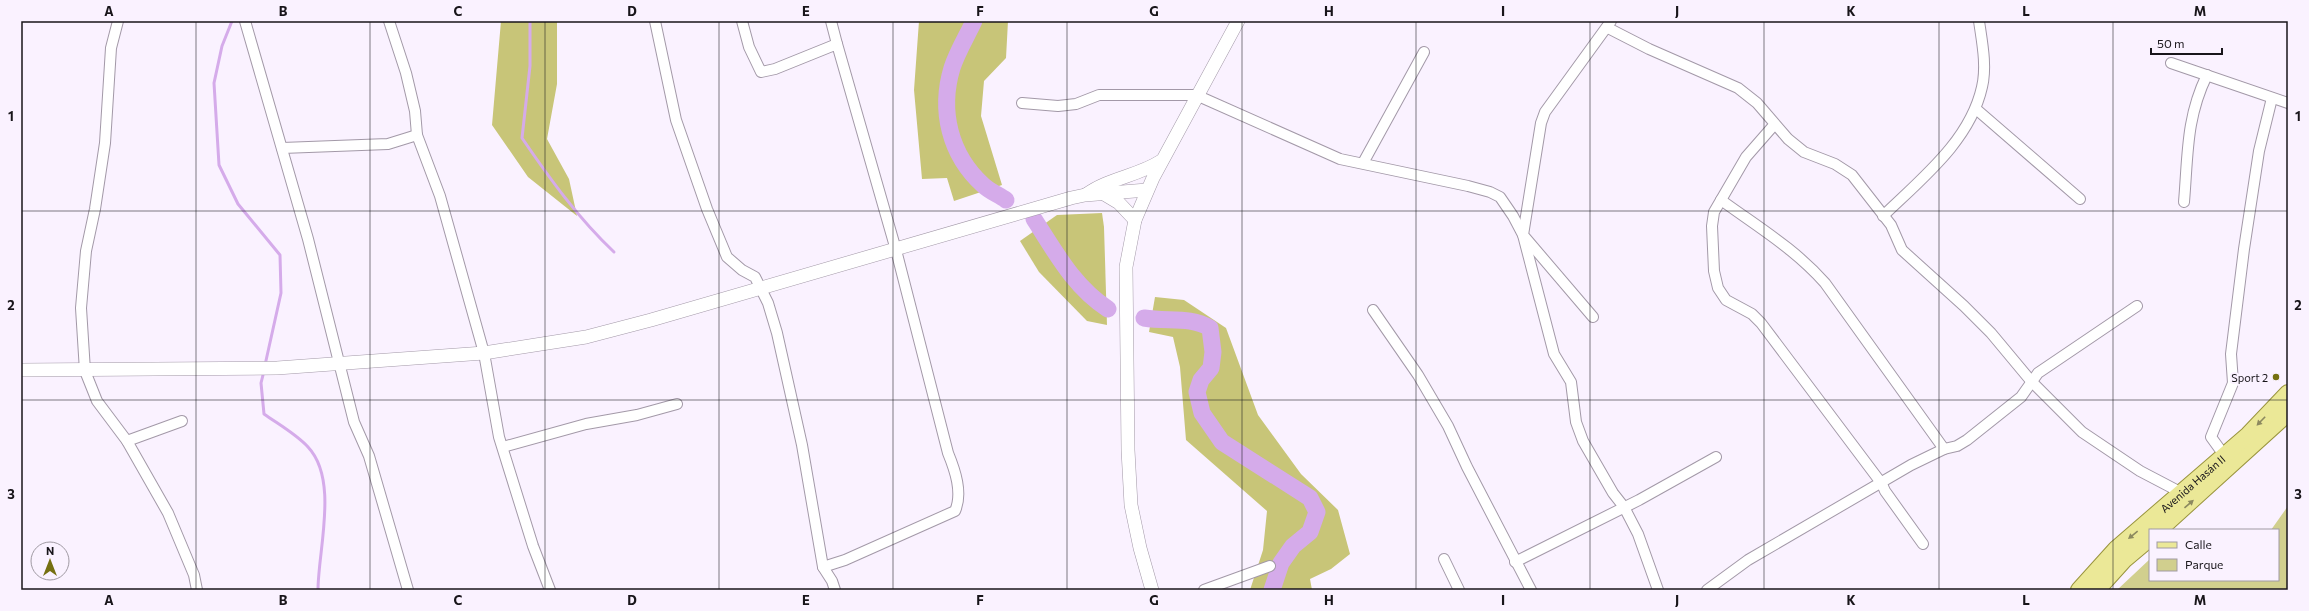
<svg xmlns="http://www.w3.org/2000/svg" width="2309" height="611" viewBox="0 0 2309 611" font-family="Commissioner,sans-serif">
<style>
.green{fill:#d1cf8e}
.forest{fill:#c8c578}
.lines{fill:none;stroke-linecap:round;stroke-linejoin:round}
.stream{stroke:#d5abea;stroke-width:3}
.river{stroke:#d5abea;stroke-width:17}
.minor-casing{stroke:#a399a8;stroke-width:12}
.tertiary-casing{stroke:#a399a8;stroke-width:14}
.primary-casing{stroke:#99943e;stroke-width:18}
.minor{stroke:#fff;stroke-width:10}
.tertiary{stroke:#fff;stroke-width:13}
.primary{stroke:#ebe897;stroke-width:16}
.oneway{fill:#8c895f}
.grid{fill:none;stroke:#18151a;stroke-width:1;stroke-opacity:0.55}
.poi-dot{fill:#757011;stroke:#faf2ff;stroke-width:1.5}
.labels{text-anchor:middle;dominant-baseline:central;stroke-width:4;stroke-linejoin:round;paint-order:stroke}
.poi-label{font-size:11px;fill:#18151a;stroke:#faf2ff;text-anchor:end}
.street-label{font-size:11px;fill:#18151a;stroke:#faf2ff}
.neatline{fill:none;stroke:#18151a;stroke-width:1.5}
.grid-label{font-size:13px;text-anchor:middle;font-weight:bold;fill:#18151a}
</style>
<rect width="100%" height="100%" fill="#faf2ff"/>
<!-- green -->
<polygon class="green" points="2288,506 2288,590 2117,590 2150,559 2150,580 2278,580 2278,530 2271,530"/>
<!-- forest -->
<g class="forest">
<polygon points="501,21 557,21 557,84 547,139 569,179 577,216 528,177 492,125"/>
<polygon points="919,21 1008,21 1006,58 984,81 981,116 1002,185 954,201 947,178 922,179 914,90"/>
<polygon points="1102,213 1104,227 1107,325 1087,321 1039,272 1020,241 1057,215"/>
<polygon points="1155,297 1184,300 1226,328 1258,415 1301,474 1338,510 1350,554 1331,569 1310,579 1312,590 1250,590 1263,550 1267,511 1186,440 1180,367 1173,337 1149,332"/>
</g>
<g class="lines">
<!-- stream -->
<g class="stream">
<polyline points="232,21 222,46 214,83 219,165 238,204 280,255 281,293 265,365"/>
<path d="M530 21V66L522 138C550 179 578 218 614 252"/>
<path d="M264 371 261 383 264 414C278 424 296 434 308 447 339 480 318 550 318 590"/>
</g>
<!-- river -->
<g class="river">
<path d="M974 21C967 36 957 52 952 68 939 111 950 155 983 185 989 191 999 195 1006 200"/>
<path d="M1034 219C1056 253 1074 287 1108 309"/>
<path d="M1144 318C1168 322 1190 316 1210 328L1213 352 1211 368 1201 380 1197 392 1202 413 1222 442 1310 498 1317 512 1310 532 1293 546 1281 563 1272 590"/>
</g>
<defs>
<g id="minor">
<polyline points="118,21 111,48 105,143 95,209 86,251 81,308 85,371 97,401 127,441 168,513 194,575 197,590"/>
<polyline points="245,21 308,239 354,422 369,456 408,590"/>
<polyline points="389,21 406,73 415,111 417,135 440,196 484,353 499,437 533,546 550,590"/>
<polyline points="655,21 676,120 707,209 727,257 742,270 755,277 768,303 777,333 802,445 823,567 832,581 835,590"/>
<path d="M742 21 749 47 761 72 775 69 837 44 896 250 948 453C955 470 963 493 955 511L845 560 823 567"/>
<polyline points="831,21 837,44"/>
<polyline points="1608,28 1649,49 1738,88 1757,103 1788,139 1804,152 1835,164 1852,175 1891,225 1902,250 1964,306 1991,333 2031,381 2082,432 2140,471 2182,493"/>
<polyline points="2171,63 2288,103"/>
<polyline points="1022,103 1058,106 1076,104 1099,95 1196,95 1340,159 1468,186 1490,192 1500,197 1513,216 1523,235 1554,354 1571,382 1576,422 1583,441 1613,493 1624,507 1638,534 1658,590"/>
<polyline points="1976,109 2080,199"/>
<polyline points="1774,125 1746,157 1714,212 1712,226 1714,271 1718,288 1726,300 1752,314 1761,323 1882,484 1885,491 1923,544"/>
<polyline points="282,148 388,144 417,135"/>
<polyline points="1363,163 1424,52"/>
<path d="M1721 200C1758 227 1795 249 1825 283L1944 449"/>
<path d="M2184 202C2188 155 2186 118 2207 75"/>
<path d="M1883 216C1921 179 1970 141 1982 87 1987 66 1982 42 1979 21"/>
<polyline points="1373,310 1418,375 1448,426 1467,467 1531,590"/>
<polyline points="1593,317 1523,235 1541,123 1545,112 1611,21"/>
<polyline points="127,441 182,421"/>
<polyline points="503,447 586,424 637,415 677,404"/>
<polyline points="2224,455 2211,437 2233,383 2231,354 2244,249 2259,151 2272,98"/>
<polyline points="1444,559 1459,590"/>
<polyline points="1515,562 1639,500 1716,457"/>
<polyline points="1204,590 1270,566"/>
<polyline points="1707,590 1748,560 1911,465 1944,449 1957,446 1967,440 2021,397 2038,373 2137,306"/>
</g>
<g id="tertiary">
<path d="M1087 194C1109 178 1138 176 1161 161"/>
<polyline points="1104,194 1119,203 1135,220"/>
<polyline points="21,370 277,368 484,353 586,337 651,320 1071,198 1085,195 1147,190"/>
<polyline points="1152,590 1140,548 1131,505 1128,450 1126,267 1135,220 1153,178 1238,21"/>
</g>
<g id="primary">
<polyline points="2159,530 2288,413"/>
<path id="s1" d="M2079 590 2116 549 2248 435 2288 393"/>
<polyline points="2097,590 2125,559 2150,538"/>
</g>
</defs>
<!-- minor casing -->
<use href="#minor" class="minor-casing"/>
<!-- tertiary casing -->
<use href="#tertiary" class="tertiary-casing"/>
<!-- primary casing -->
<use href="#primary" class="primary-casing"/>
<!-- minor -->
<use href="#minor" class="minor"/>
<!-- tertiary -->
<use href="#tertiary" class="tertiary"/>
<!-- primary -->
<use href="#primary" class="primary"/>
</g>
<!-- one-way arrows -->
<defs><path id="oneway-solid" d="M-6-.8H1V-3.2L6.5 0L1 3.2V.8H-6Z"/></defs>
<g class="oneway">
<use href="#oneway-solid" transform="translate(2261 421) rotate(134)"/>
<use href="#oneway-solid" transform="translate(2189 504) rotate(-41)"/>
<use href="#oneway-solid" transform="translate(2133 535) rotate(141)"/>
</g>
<!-- grid -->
<path class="grid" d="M196 21V590M370 21V590M545 21V590M719 21V590M893 21V590M1067 21V590M1242 21V590M1416 21V590M1590 21V590M1764 21V590M1939 21V590M2113 21V590M21 211H2288M21 400H2288"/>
<!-- markers -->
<circle class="poi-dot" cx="2276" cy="377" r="4"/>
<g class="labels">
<!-- poi labels -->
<g class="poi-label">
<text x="2268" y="377">Sport 2</text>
</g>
<!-- street labels -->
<g class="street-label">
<text stroke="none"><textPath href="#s1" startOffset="156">Avenida Hasán II</textPath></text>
</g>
</g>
<!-- border -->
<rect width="2309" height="611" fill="none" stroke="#faf2ff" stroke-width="44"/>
<!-- legend -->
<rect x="2149" y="529" width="130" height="52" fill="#faf2ff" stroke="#a09aa3"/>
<rect x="2157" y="542" width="20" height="6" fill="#ebe897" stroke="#a09aa3"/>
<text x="2185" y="549" font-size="12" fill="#18151a">Calle</text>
<rect x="2157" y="559" width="20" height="12" fill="#d1cf8e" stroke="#a09aa3"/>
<text x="2185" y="569" font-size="12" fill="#18151a">Parque</text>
<!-- north arrow -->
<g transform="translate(50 561)"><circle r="19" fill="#faf2ff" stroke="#a09aa3"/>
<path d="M0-3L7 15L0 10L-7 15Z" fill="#757011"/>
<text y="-6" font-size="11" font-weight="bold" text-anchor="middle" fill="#18151a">N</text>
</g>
<!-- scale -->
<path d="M2151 48v6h71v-6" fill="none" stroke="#18151a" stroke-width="2"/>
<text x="2157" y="48" font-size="12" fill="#18151a" stroke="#faf2ff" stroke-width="3" paint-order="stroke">50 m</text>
<rect x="22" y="22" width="2265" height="567" class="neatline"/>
<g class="grid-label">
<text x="109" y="16">A</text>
<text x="283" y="16">B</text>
<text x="458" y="16">C</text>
<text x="632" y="16">D</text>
<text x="806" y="16">E</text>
<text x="980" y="16">F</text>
<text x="1154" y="16">G</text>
<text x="1329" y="16">H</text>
<text x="1503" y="16">I</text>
<text x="1677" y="16">J</text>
<text x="1851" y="16">K</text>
<text x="2026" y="16">L</text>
<text x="2200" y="16">M</text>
<text x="11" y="121">1</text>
<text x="2298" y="121">1</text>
<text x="11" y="310">2</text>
<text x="2298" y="310">2</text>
<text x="11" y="499">3</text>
<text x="2298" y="499">3</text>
<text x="109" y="605">A</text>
<text x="283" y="605">B</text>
<text x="458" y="605">C</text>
<text x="632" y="605">D</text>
<text x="806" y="605">E</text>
<text x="980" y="605">F</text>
<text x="1154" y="605">G</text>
<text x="1329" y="605">H</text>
<text x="1503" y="605">I</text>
<text x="1677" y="605">J</text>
<text x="1851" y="605">K</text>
<text x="2026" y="605">L</text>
<text x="2200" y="605">M</text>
</g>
</svg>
